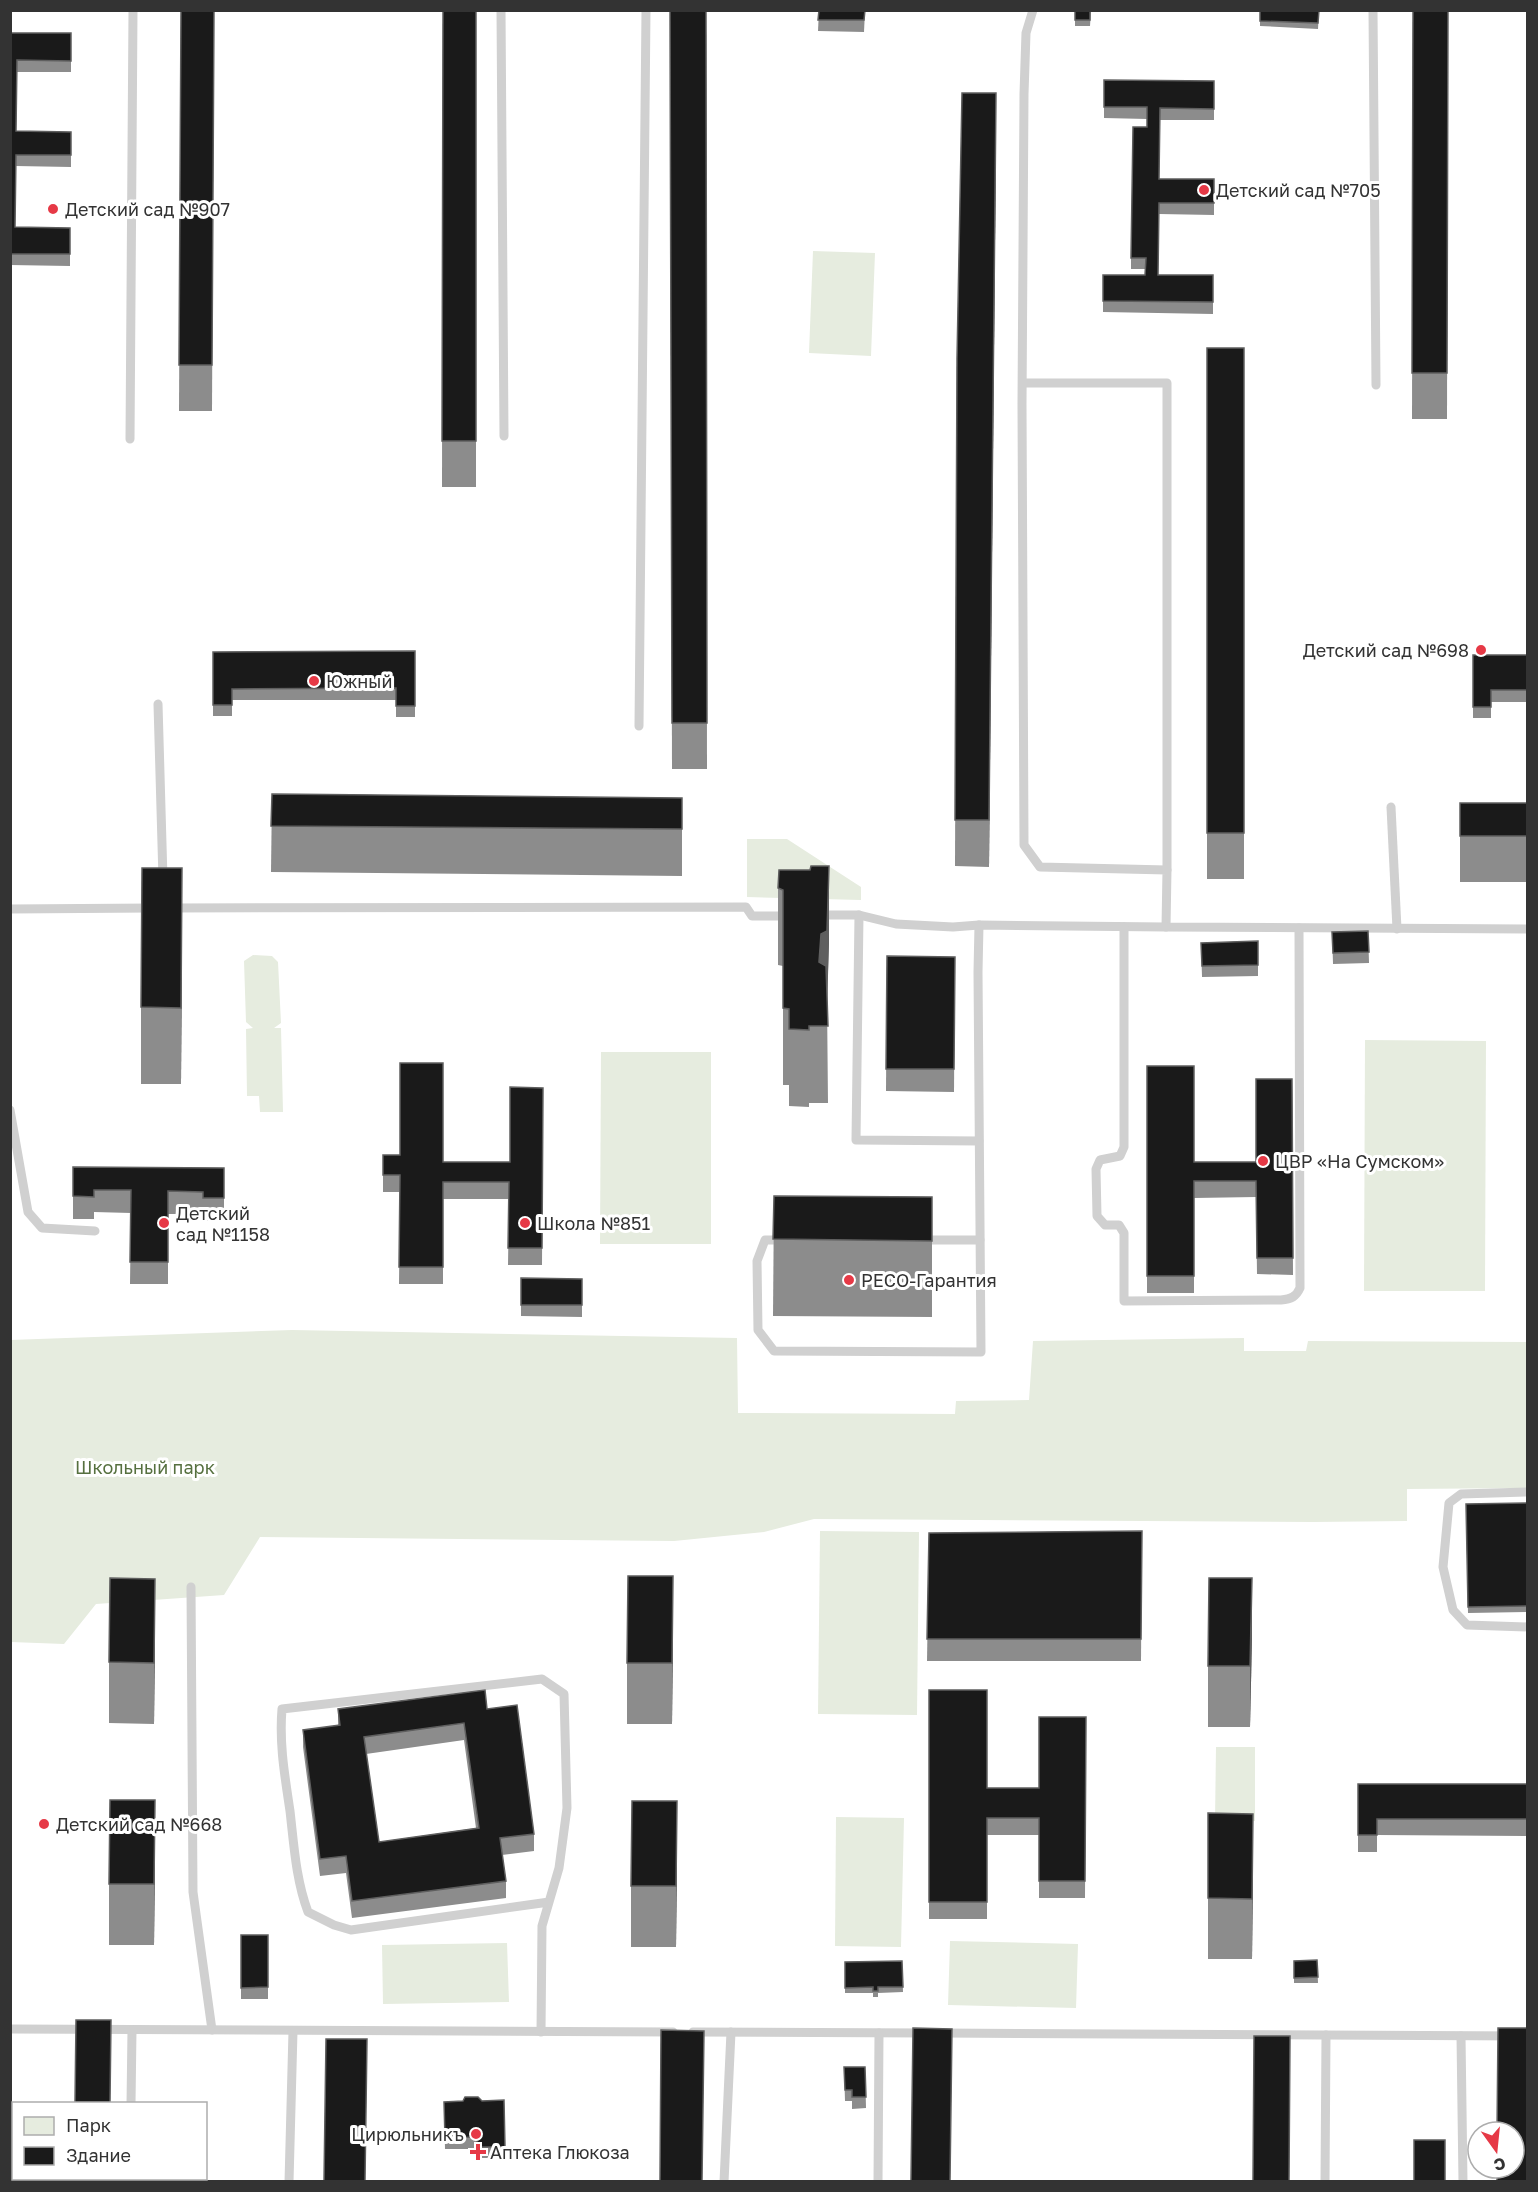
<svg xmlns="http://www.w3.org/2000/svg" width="1538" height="2192" viewBox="0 0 1538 2192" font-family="'Golos Text',sans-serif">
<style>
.green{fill:#e6ecdf}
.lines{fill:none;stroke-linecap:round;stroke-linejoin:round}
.lane{stroke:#d0d0d0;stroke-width:9}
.wall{fill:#8c8c8c;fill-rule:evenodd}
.shaded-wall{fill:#5f5f5f}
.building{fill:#1a1a1a;stroke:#5f5f5f;stroke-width:1.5;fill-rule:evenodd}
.poi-dot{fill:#e63946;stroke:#fff;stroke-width:2}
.labels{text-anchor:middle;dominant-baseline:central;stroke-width:6;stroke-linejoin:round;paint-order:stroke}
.poi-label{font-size:18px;fill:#333;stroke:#fff;text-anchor:start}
.park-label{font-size:18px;fill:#56703f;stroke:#fff}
</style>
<rect width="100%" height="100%" fill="#fff"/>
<!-- green -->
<g class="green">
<polygon points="813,251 875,253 871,356 809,353"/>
<polygon points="747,839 787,839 861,887 861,900 747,897"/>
<polygon points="253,955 272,956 278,962 281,1023 274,1028 281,1028 283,1112 260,1112 259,1096 247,1096 246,1029 253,1028 246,1022 244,961"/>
<polygon points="1365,1040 1486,1041 1485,1291 1364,1291"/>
<polygon points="601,1052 711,1052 711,1244 600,1244"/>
<polygon points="292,1330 737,1338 738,1413 955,1414 956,1401 1029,1400 1033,1341 1244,1338 1244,1351 1306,1351 1308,1341 1527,1342 1527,1488 1407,1489 1407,1521 1313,1522 814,1519 764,1532 674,1541 260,1537 224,1595 96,1604 64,1644 11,1642 10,1340"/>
<polygon points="820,1531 919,1532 917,1715 818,1714"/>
<polygon points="1216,1747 1255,1747 1255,1821 1215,1821"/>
<polygon points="836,1817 904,1818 901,1947 835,1946"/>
<polygon points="950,1941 1078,1944 1076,2008 948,2005"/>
<polygon points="507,1943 509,2002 383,2004 382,1945"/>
</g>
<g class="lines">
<!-- lane -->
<g class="lane">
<polyline points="501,10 504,436"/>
<polyline points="1033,10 1026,33 1024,94 1022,404 1024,845 1040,867 1167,870 1166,927 1528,929"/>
<polyline points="1373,10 1376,385"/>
<polyline points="1023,383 1167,383 1167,870"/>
<polyline points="130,439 133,10"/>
<polyline points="158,704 163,879"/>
<polyline points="639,726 646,10"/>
<polyline points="1391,807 1397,929"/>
<polyline points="172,908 746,907 752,916 789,916"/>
<polyline points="10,909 152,908"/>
<polyline points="818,915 859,915 896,924 953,927 979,925 1166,927"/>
<polyline points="859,915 856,1140 979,1141"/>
<path d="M1124 927V1147L1120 1156 1100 1160 1096 1169 1097 1216 1105 1225H1119L1124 1233V1301L1281 1300C1291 1299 1296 1297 1300 1288L1299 928"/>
<polyline points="10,1110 28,1212 42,1228 95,1231"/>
<polyline points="785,1240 765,1240 757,1261 758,1330 774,1351 981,1352 978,972 979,925"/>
<polyline points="922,1240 980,1240"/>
<polyline points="1528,1492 1461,1494 1449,1503 1443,1567 1453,1610 1467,1625 1528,1627"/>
<polyline points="191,1587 193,1892 212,2030"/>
<polyline points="10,2029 673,2032"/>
<path d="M541 2032 542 1926 559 1868 567 1808 564 1694 542 1679 282 1709C279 1744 285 1777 290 1811 294 1846 296 1880 308 1912L334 1925 351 1930 549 1902"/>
<polyline points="693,2032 925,2033"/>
<polyline points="942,2033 1528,2036"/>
<polyline points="1461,2036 1463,2182"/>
<polyline points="131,2104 132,2030"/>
<polyline points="131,2182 131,2178"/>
<polyline points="289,2182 293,2031"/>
<polyline points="724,2182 731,2032"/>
<polyline points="878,2182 879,2033"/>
<polyline points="1325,2182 1326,2035"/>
</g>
</g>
<!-- wall -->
<g class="wall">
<polygon points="181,10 214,10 212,411 179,411"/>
<polygon points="443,10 476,10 476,487 442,487"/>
<polygon points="670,10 706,10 707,769 672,769"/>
<polygon points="819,10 865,10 864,32 818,31"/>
<polygon points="1075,10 1091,10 1090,26 1075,26"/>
<polygon points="1260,10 1319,10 1318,29 1260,26"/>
<polygon points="1413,10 1448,10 1447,419 1412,419"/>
<polygon points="10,33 71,33 71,72 17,72 16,131 71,143 71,167 16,166 15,227 70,228 70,266 10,265"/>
<polygon points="1104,80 1214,81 1214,120 1160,120 1159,179 1214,191 1214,215 1159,214 1158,275 1213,275 1213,314 1103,312 1103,275 1145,275 1145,269 1131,269 1131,258 1147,127 1147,119 1104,118"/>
<polygon points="996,140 989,867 955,866 957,359"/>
<rect x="1207" y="348" width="37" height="531"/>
<polygon points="415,651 415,717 396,717 396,700 232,700 232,716 213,716 213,652"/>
<polygon points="1473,655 1527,655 1527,702 1491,702 1491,718 1473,718"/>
<polygon points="272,794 682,798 682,876 271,872"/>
<rect x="1460" y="803" width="67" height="79"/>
<polygon points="779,870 829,943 827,999 828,1103 809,1103 809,1107 789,1106 789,1085 783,1085 783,966 778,965 778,888"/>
<polygon points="1368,931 1369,963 1333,964 1332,932"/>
<polygon points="1258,941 1258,976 1202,977 1201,943"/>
<polygon points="182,945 181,1084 141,1084 141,1007"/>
<polygon points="887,956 955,957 954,1092 886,1091"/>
<polygon points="1147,1066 1194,1162 1256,1162 1292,1079 1293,1275 1257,1274 1256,1197 1194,1198 1194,1293 1147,1293"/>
<polygon points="543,1088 542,1265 508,1265 509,1199 443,1199 443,1284 399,1284 400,1192 383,1192 383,1155 443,1162 510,1162"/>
<polygon points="73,1167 224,1168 224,1221 203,1221 203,1214 168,1214 168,1284 130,1284 131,1213 94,1212 94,1219 73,1219"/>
<polygon points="774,1196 932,1197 932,1317 773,1316"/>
<polygon points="521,1278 582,1279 582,1317 521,1316"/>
<polygon points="1527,1503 1527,1612 1468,1613 1466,1504"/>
<polygon points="1142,1531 1141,1661 927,1661 929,1533"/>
<polygon points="673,1637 672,1724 627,1724 627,1663"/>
<polygon points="155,1639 154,1724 109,1723 109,1662"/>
<polygon points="1252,1639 1250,1727 1208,1727 1208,1666"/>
<polygon points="929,1690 987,1788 1039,1788 1086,1717 1085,1898 1039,1898 1039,1835 987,1835 987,1919 929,1919"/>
<path d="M338 1709H487L534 1834V1851L502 1855 506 1881V1898L352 1918 346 1873 320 1876 303 1747V1730L338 1726ZM464 1740 476 1828 379 1842 366 1754Z"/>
<polygon points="1358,1784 1527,1784 1527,1836 1377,1835 1377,1852 1358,1852"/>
<polygon points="155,1861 154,1945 109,1945 109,1884"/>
<polygon points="677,1862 676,1947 631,1947 631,1886"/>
<polygon points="1253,1875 1252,1959 1208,1959 1208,1898"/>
<rect x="241" y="1935" width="27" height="64"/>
<polygon points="1317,1960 1318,1983 1294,1983 1294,1961"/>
<polygon points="902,1961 903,1992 878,1993 878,1997 873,1997 873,1993 845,1993 845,1962"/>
<polygon points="844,2067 865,2067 866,2108 852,2109 852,2101 845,2101"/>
<polygon points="504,2100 505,2158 477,2158 477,2149 445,2149 444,2102"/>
</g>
<!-- shaded-wall -->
<g class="shaded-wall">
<polygon points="996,93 996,140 989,867 989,820"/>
<polygon points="829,866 829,943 827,1007 819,962 821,934"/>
<polygon points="182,868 182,945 181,1084 181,1008"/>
<polygon points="673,1576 673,1637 672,1724 672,1663"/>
<polygon points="1252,1578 1252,1639 1250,1727 1250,1666"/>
<polygon points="155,1579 155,1639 154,1724 154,1663"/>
<polygon points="155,1800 155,1861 154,1945 154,1884"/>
<polygon points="677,1801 677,1862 676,1947 676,1886"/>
<polygon points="1253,1814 1253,1875 1252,1959 1252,1899"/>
</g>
<!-- building -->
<g class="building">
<polygon points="181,10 214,10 212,365 179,365"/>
<polygon points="443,10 476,10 476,441 442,441"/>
<polygon points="670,10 706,10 707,723 672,723"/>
<polygon points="819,10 865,10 864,20 818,20"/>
<rect x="1075" y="10" width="15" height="10"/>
<polygon points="1260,10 1319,10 1318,23 1260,21"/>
<polygon points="1413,10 1448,10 1447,373 1412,373"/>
<polygon points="10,33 71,33 71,61 17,60 16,131 71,132 71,155 16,155 15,227 70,228 70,254 10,254"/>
<polygon points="1104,80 1214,81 1214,109 1160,108 1159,179 1214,179 1214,203 1159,203 1158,275 1213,275 1213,302 1103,301 1103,275 1145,275 1146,258 1131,258 1133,127 1147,127 1147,107 1104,107"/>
<polygon points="962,93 996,93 989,820 955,820 957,359"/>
<rect x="1207" y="348" width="37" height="485"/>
<polygon points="415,651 415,706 396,706 396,688 232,689 232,705 213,705 213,652"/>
<polygon points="1473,655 1527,655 1527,690 1491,690 1491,707 1473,707"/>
<polygon points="272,794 682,798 682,829 271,826"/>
<rect x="1460" y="803" width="67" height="33"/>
<polygon points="811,866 829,866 827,931 821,934 819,962 826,966 828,1026 809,1026 809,1030 789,1029 789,1009 783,1008 783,890 778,888 779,870 810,870"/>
<polygon points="142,868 182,868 181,1008 141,1007"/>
<polygon points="1368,931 1369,952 1333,953 1332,932"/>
<polygon points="1258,941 1258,965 1202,966 1201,943"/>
<polygon points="887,956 955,957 954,1069 886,1069"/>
<polygon points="400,1063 443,1063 443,1162 510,1162 510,1087 543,1088 542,1248 508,1248 509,1182 443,1182 443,1267 399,1267 400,1175 383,1175 383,1155 400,1155"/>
<polygon points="1147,1066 1194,1066 1194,1162 1256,1162 1256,1079 1292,1079 1293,1258 1257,1258 1256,1181 1194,1181 1194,1276 1147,1276"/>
<polygon points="73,1167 224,1168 224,1198 203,1198 203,1192 168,1191 168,1262 130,1262 131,1190 94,1190 94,1197 73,1196"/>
<polygon points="774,1196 932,1197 932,1241 773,1239"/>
<polygon points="521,1278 582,1279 582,1305 521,1305"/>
<polygon points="1527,1503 1527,1606 1468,1607 1466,1504"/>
<polygon points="1142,1531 1141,1639 927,1639 929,1533"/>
<polygon points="628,1576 673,1576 672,1663 627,1663"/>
<polygon points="110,1578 155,1579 154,1663 109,1662"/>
<polygon points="1209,1578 1252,1578 1250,1666 1208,1666"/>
<path d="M485 1690 487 1709 517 1705 534 1834 500 1838 506 1881 352 1901 346 1856 320 1859 303 1730 340 1725 338 1709ZM464 1723 479 1828 379 1842 364 1737Z"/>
<polygon points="929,1690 987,1690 987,1788 1039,1788 1039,1717 1086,1717 1085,1881 1039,1881 1039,1818 987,1818 987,1902 929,1902"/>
<polygon points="1358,1784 1527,1784 1527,1819 1377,1819 1377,1835 1358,1835"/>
<polygon points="110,1800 155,1800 154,1884 109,1884"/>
<polygon points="632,1801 677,1801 676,1886 631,1886"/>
<polygon points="1208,1813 1253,1814 1252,1899 1208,1898"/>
<polygon points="241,1935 268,1935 268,1987 241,1988"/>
<polygon points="1317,1960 1318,1977 1294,1978 1294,1961"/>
<polygon points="902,1961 903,1987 878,1987 878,1991 873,1991 873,1987 845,1988 845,1962"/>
<polygon points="76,2020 111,2020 110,2103 75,2103"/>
<polygon points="913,2028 952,2029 950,2181 911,2181"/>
<polygon points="1498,2028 1527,2028 1527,2181 1497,2181 1497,2168 1514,2168 1514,2132 1497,2132"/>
<polygon points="661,2030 704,2031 702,2181 660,2181"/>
<polygon points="1254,2036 1290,2036 1289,2181 1253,2181"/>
<polygon points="326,2039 367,2039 365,2181 324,2181"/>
<polygon points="844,2067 865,2067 866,2097 852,2097 852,2090 845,2090"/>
<polygon points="465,2097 478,2097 482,2101 504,2100 505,2147 477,2147 477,2137 445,2138 444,2102 463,2101"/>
<rect x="1414" y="2140" width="31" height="41"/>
<rect x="74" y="2178" width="36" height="3"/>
</g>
<!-- markers -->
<g class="poi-dot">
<circle cx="1204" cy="190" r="6"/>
<circle cx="53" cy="209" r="6"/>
<circle cx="1481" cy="650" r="6"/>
<circle cx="314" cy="681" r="6"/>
<circle cx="1263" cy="1161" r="6"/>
<circle cx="164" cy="1223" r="6"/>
<circle cx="525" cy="1223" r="6"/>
<circle cx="849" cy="1280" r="6"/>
<circle cx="44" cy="1824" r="6"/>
<circle cx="476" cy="2134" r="6"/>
<path d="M475 2143h6v6h6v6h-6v6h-6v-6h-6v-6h6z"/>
</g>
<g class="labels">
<!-- poi labels -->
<g class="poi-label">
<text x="1216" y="190">Детский сад №705</text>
<text x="65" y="209">Детский сад №907</text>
<text x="1469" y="650" text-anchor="end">Детский сад №698</text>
<text x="326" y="681">Южный</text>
<text x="1275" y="1161">ЦВР «На Сумском»</text>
<text x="176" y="1213">Детский<tspan x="176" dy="21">сад №1158</tspan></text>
<text x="537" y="1223">Школа №851</text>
<text x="861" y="1280">РЕСО-Гарантия</text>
<text x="56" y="1824">Детский сад №668</text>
<text x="464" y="2134" text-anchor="end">Цирюльникъ</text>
<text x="490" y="2152">Аптека Глюкоза</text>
</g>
<!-- park labels -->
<g class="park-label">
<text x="145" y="1467">Школьный парк</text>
</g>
</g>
<!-- border -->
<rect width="1538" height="2192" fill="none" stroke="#333333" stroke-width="24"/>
<!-- legend -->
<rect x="12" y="2102" width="195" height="78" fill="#ffffff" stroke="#adadad" stroke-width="1.5"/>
<rect x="24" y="2117" width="30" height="18" fill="#e6ecdf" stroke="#adadad" stroke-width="1.5"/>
<text x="66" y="2132" font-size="18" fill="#333333">Парк</text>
<rect x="24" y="2147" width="30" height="18" fill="#1a1a1a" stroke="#adadad" stroke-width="1.5"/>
<text x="66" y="2162" font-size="18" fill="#333333">Здание</text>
<!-- north arrow -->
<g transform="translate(1496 2150) rotate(165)"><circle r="28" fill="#ffffff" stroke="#adadad" stroke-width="1.5"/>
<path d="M0-4.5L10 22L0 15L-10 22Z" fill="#e63946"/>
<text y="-9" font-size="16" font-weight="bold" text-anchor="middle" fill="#333333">С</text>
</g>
</svg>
